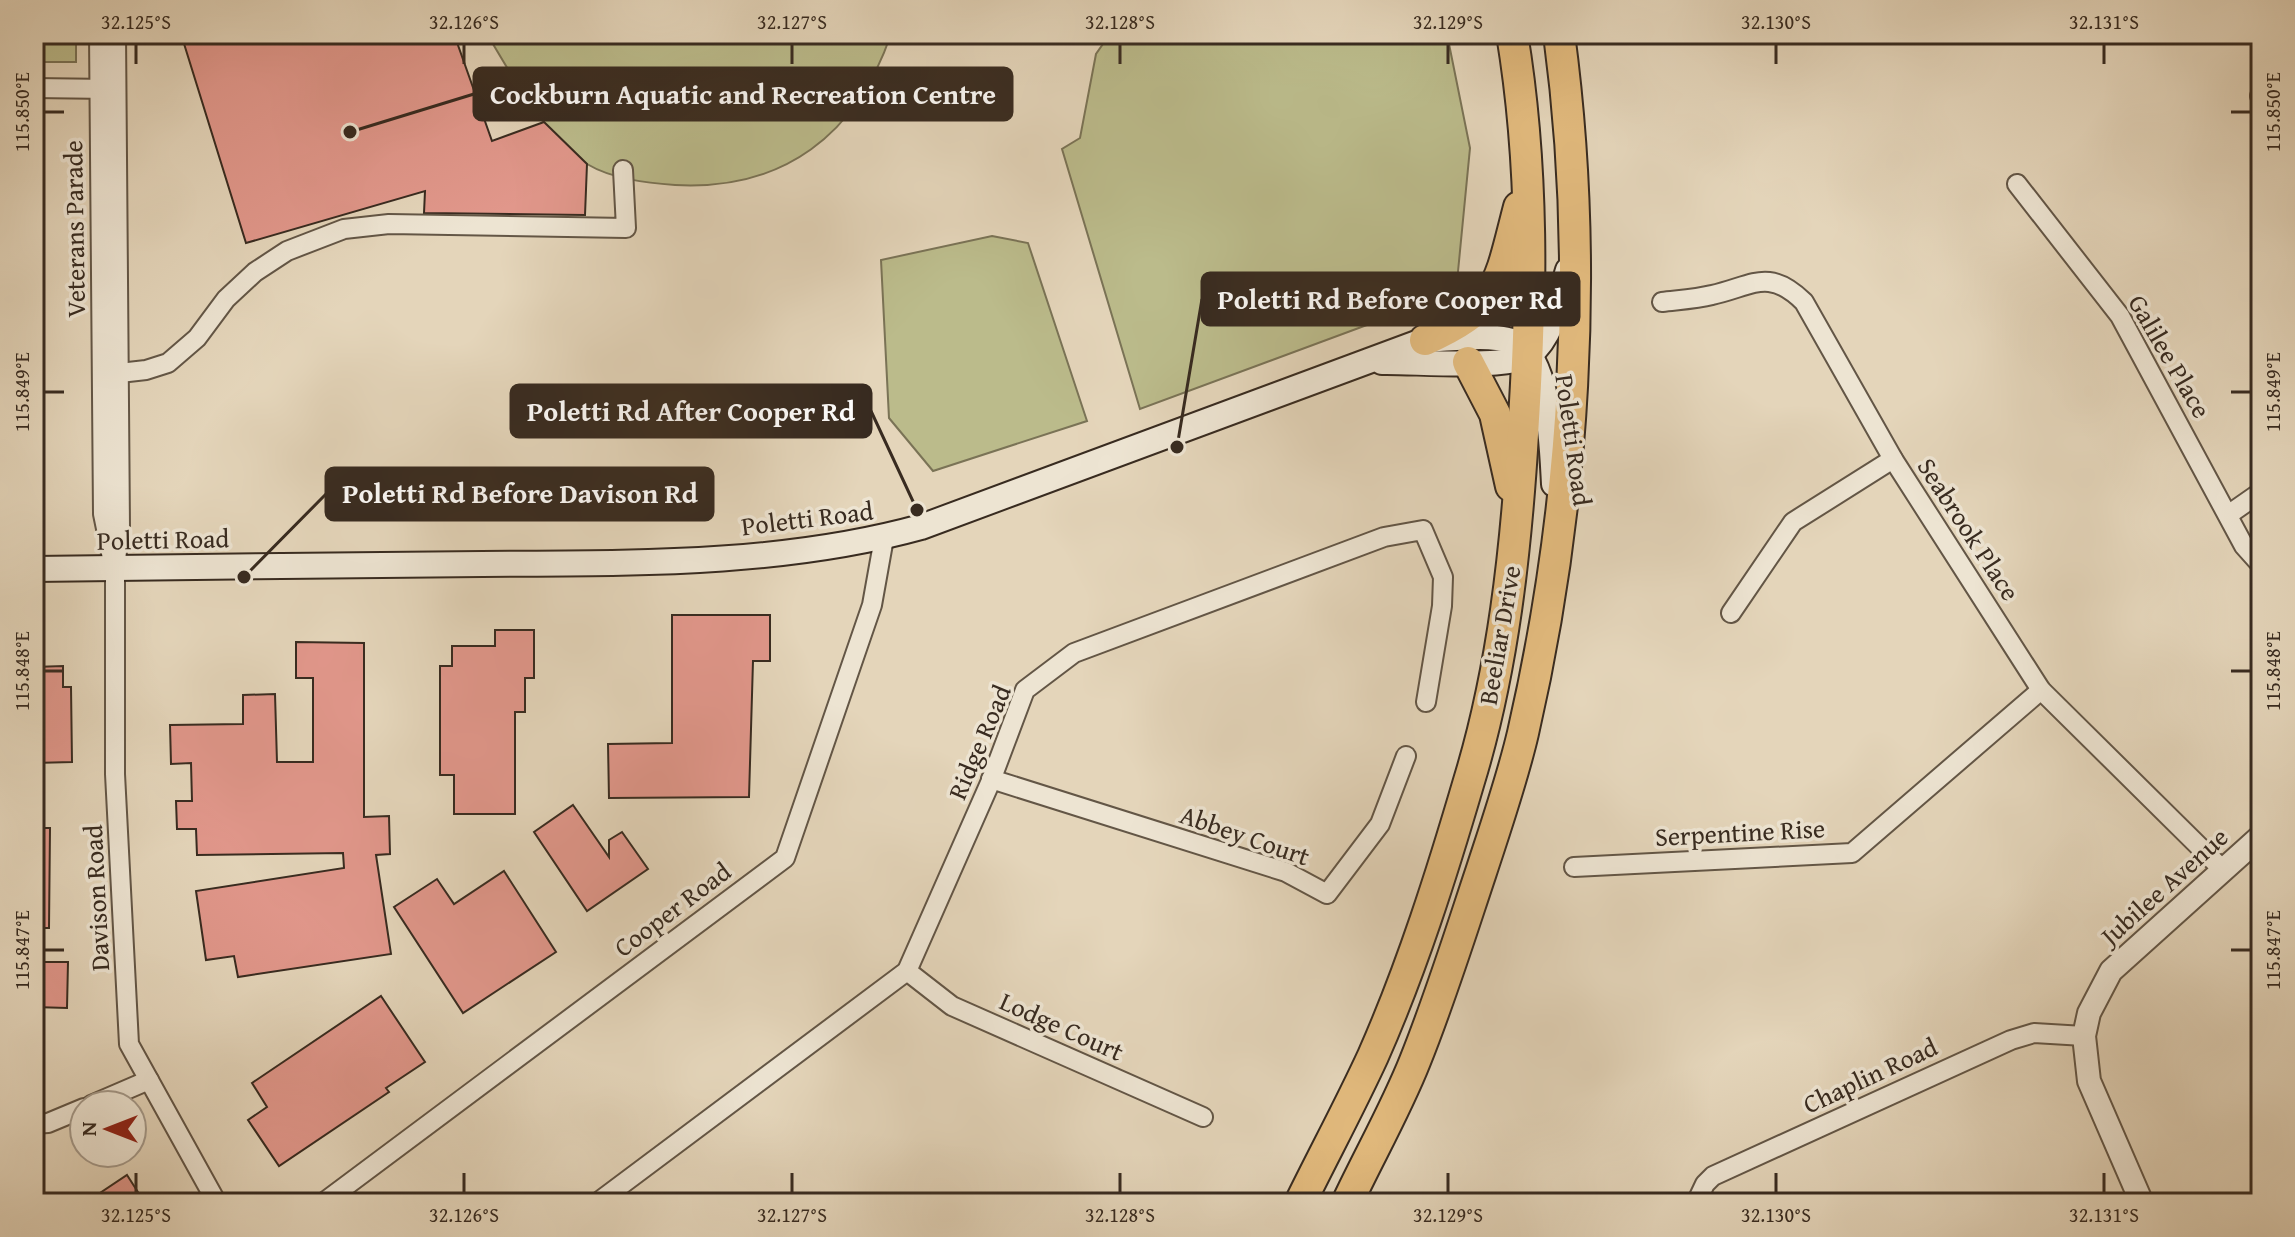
<svg xmlns="http://www.w3.org/2000/svg" width="2295" height="1237" viewBox="0 0 2295 1237" font-family="'Gentium Book Plus',serif">
<style>
.green{fill:#bbbb8b;stroke:#7a7356;stroke-width:2}
.building{fill:#e1978b;stroke:#382b20;stroke-width:2}
.lines{fill:none;stroke-linecap:round;stroke-linejoin:round}
.minor-casing{stroke:#635646;stroke-width:22}
.tertiary-casing{stroke:#635646;stroke-width:26}
.secondary-casing{stroke:#382b20;stroke-width:28}
.trunk-casing{stroke:#382b20;stroke-width:34}
.minor{stroke:#ede4d2;stroke-width:18}
.tertiary{stroke:#ede4d2;stroke-width:22}
.secondary{stroke:#ede4d2;stroke-width:24}
.trunk{stroke:#e2ba7d;stroke-width:30}
.ticks{fill:none;stroke:#382b20;stroke-width:3}
.labels{text-anchor:middle;dominant-baseline:central;stroke-width:7;stroke-linejoin:round;paint-order:stroke}
.street-label{font-size:26px;fill:#382b20;stroke:#ede4d2}
.leader{fill:none;stroke:#382b20;stroke-width:3}
.callout-dot{fill:#382b20;stroke:#ede4d2;stroke-width:3}
.callout{fill:#382b20;stroke:#382b20;stroke-width:3}
.callout-label{font-size:28px;text-anchor:middle;font-weight:bold;fill:#fff}
.neatline{fill:none;stroke:#382b20;stroke-width:3}
.ticks-label{font-size:20px;text-anchor:middle;fill:#382b20}
</style>
<rect width="100%" height="100%" fill="#e4d5ba"/>
<filter id="stains"><feTurbulence type="fractalNoise" baseFrequency=".0025" numOctaves="4"/><feColorMatrix values="0 0 0 0 .2 0 0 0 0 .09 0 0 0 0 .02 0 0 0 .5 -.17"/></filter>
<radialGradient id="worn" r=".72"><stop offset=".6" stop-color="#630" stop-opacity="0"/><stop offset="1" stop-color="#630" stop-opacity=".3"/></radialGradient>
<!-- green -->
<g class="green">
<rect x="34" y="34" width="42" height="28"/>
<path d="M487 34H891C857 134 784 191 675 185 647 183 612 179 587 164 546 139 511 74 487 34Z"/>
<polygon points="1110,34 1447,34 1470,148 1456,292 1140,409 1062,149 1080,138 1096,54"/>
<polygon points="992,236 1028,243 1087,421 933,471 889,418 881,260"/>
</g>
<!-- building -->
<g class="building">
<polygon points="181,34 454,34 492,141 544,122 587,164 585,215 424,213 425,191 246,243"/>
<polygon points="672,615 770,615 770,661 753,661 749,797 609,798 608,744 672,743"/>
<polygon points="495,630 534,630 534,678 525,678 525,712 515,712 515,814 454,814 454,775 440,775 440,666 452,666 452,646 495,646"/>
<polygon points="296,642 364,643 364,817 389,816 390,854 376,855 391,954 238,977 234,956 206,960 196,891 344,868 343,853 197,855 196,829 177,829 176,801 192,801 191,763 171,764 170,725 243,724 243,695 275,694 277,762 313,762 313,678 296,678"/>
<polygon points="63,666 63,687 71,687 72,762 34,763 34,667"/>
<polygon points="573,805 609,857 609,840 622,832 648,869 587,911 534,832"/>
<polygon points="34,828 50,828 49,928 34,928"/>
<polygon points="504,871 556,952 463,1013 394,907 437,879 454,904"/>
<polygon points="34,962 68,962 67,1008 34,1007"/>
<polygon points="381,996 425,1062 386,1088 389,1092 279,1166 248,1120 267,1107 252,1083"/>
<polygon points="127,1175 145,1203 85,1203"/>
</g>
<g class="lines">
<defs>
<g id="minor">
<polyline points="99,34 103,514 112,558"/>
<polyline points="116,34 120,527 115,568 115,774 129,1044 217,1203"/>
<polyline points="34,88 110,89"/>
<polyline points="2260,96 2261,97"/>
<polyline points="2017,184 2120,316 2244,546 2261,565"/>
<path d="M1662 302C1678 300 1696 299 1712 295 1753 286 1768 267 1804 302L1893 459 2041 690 2224 871"/>
<polyline points="102,375 146,370 168,363 197,338 226,299 255,272 287,251 344,229 389,224 626,228 623,170"/>
<polyline points="2228,515 2261,492"/>
<polyline points="1731,613 1793,522 1893,459"/>
<polyline points="991,779 1286,872 1327,894 1380,824 1406,756"/>
<polyline points="1574,867 1852,853 2041,690"/>
<polyline points="907,971 952,1006 1203,1117"/>
<polyline points="91,1105 149,1080"/>
<polyline points="34,1124 48,1123 84,1108"/>
<polyline points="323,1203 785,858 872,605 884,538"/>
<polyline points="597,1203 907,971 990,783 1025,690 1074,653 1384,537 1423,530 1443,577 1442,606 1426,702"/>
<polyline points="1696,1203 1705,1184 1713,1176 2011,1040 2034,1033 2084,1036"/>
</g>
<polyline id="tertiary" points="2142,1203 2089,1081 2084,1036 2089,1013 2111,971 2261,836"/>
<g id="secondary">
<path d="M1382 362C1414 361 1509 370 1530 354 1553 336 1560 296 1568 270"/>
<path d="M34 569C183 567 333 565 482 564 627 563 780 566 921 527L1425 340C1451 339 1487 333 1512 341 1550 353 1552 450 1554 484"/>
</g>
<g id="trunk">
<path d="M1425 340C1501 306 1499 283 1519 207"/>
<polyline points="1468,362 1495,414 1511,486"/>
<path d="M1300 1203C1324 1154 1350 1106 1373 1056 1412 968 1442 873 1469 781 1503 670 1516 550 1523 434 1532 301 1534 166 1512 34"/>
<path d="M1347 1203C1369 1156 1396 1109 1415 1061 1440 999 1460 935 1481 872 1496 826 1512 780 1523 733 1575 507 1590 264 1559 34"/>
</g>
</defs>
<!-- minor casing -->
<use href="#minor" class="minor-casing"/>
<!-- tertiary casing -->
<use href="#tertiary" class="tertiary-casing"/>
<!-- secondary casing -->
<use href="#secondary" class="secondary-casing"/>
<!-- trunk casing -->
<use href="#trunk" class="trunk-casing"/>
<!-- minor -->
<use href="#minor" class="minor"/>
<!-- tertiary -->
<use href="#tertiary" class="tertiary"/>
<!-- secondary -->
<use href="#secondary" class="secondary"/>
<!-- trunk -->
<use href="#trunk" class="trunk"/>
</g>
<!-- ticks -->
<path class="ticks" d="M136 44V64M464 44V64M792 44V64M1120 44V64M1448 44V64M1776 44V64M2104 44V64M44 112H64M2231 112H2251M44 392H64M2231 392H2251M44 671H64M2231 671H2251M44 950H64M2231 950H2251M136 1173V1193M464 1173V1193M792 1173V1193M1120 1173V1193M1448 1173V1193M1776 1173V1193M2104 1173V1193"/>
<g class="labels">
<!-- street labels -->
<g class="street-label">
<text transform="translate(74 229) rotate(-91)">Veterans Parade</text>
<text transform="translate(2170 356) rotate(60)">Galilee Place</text>
<text transform="translate(1574 440) rotate(82)">Poletti Road</text>
<text transform="translate(807 518) rotate(-7)">Poletti Road</text>
<text transform="translate(1969 529) rotate(57)">Seabrook Place</text>
<text transform="translate(163 539) rotate(-1)">Poletti Road</text>
<text transform="translate(1499 635) rotate(-80)">Beeliar Drive</text>
<text transform="translate(979 742) rotate(-67)">Ridge Road</text>
<text transform="translate(1740 832) rotate(-3)">Serpentine Rise</text>
<text transform="translate(1245 835) rotate(19)">Abbey Court</text>
<text transform="translate(2164 886) rotate(-42)">Jubilee Avenue</text>
<text transform="translate(96 898) rotate(-93)">Davison Road</text>
<text transform="translate(672 909) rotate(-37)">Cooper Road</text>
<text transform="translate(1062 1026) rotate(24)">Lodge Court</text>
<text transform="translate(1870 1075) rotate(-25)">Chaplin Road</text>
</g>
</g>
<!-- callouts -->
<path class="leader" d="M350 132L474 94M1177 447L1202 299M917 510L871 411M244 577L326 494"/>
<g class="callout-dot">
<circle cx="350" cy="132" r="8"/>
<circle cx="1177" cy="447" r="8"/>
<circle cx="917" cy="510" r="8"/>
<circle cx="244" cy="577" r="8"/>
</g>
<g class="callout">
<rect x="474" y="68" width="538" height="52" rx="8"/>
<rect x="1202" y="273" width="377" height="52" rx="8"/>
<rect x="511" y="385" width="360" height="52" rx="8"/>
<rect x="326" y="468" width="387" height="52" rx="8"/>
</g>
<g class="callout-label">
<text x="743" y="104">Cockburn Aquatic and Recreation Centre</text>
<text x="1390" y="309">Poletti Rd Before Cooper Rd</text>
<text x="691" y="421">Poletti Rd After Cooper Rd</text>
<text x="520" y="503">Poletti Rd Before Davison Rd</text>
</g>
<!-- margin -->
<rect width="2295" height="1237" fill="none" stroke="#e4d5ba" stroke-width="88"/>
<!-- north arrow -->
<g transform="translate(108 1129) rotate(270)"><circle r="38" fill="#ede4d2" stroke="#a59a8b" stroke-width="2"/>
<path d="M0-6L14 30L0 20L-14 30Z" fill="#8f2418"/>
<text y="-12" font-size="22" font-weight="bold" text-anchor="middle" fill="#382b20">N</text>
</g>
<rect x="44" y="44" width="2207" height="1149" class="neatline"/>
<g class="ticks-label">
<text x="136" y="29">32.125°S</text>
<text x="464" y="29">32.126°S</text>
<text x="792" y="29">32.127°S</text>
<text x="1120" y="29">32.128°S</text>
<text x="1448" y="29">32.129°S</text>
<text x="1776" y="29">32.130°S</text>
<text x="2104" y="29">32.131°S</text>
<text transform="translate(2273 112) rotate(-90)" y="7">115.850°E</text>
<text transform="translate(22 112) rotate(-90)" y="7">115.850°E</text>
<text transform="translate(2273 392) rotate(-90)" y="7">115.849°E</text>
<text transform="translate(22 392) rotate(-90)" y="7">115.849°E</text>
<text transform="translate(2273 671) rotate(-90)" y="7">115.848°E</text>
<text transform="translate(22 671) rotate(-90)" y="7">115.848°E</text>
<text transform="translate(2273 950) rotate(-90)" y="7">115.847°E</text>
<text transform="translate(22 950) rotate(-90)" y="7">115.847°E</text>
<text x="136" y="1222">32.125°S</text>
<text x="464" y="1222">32.126°S</text>
<text x="792" y="1222">32.127°S</text>
<text x="1120" y="1222">32.128°S</text>
<text x="1448" y="1222">32.129°S</text>
<text x="1776" y="1222">32.130°S</text>
<text x="2104" y="1222">32.131°S</text>
</g>
<rect width="100%" height="100%" filter="url(#stains)"/>
<rect width="100%" height="100%" fill="url(#worn)"/>
</svg>
